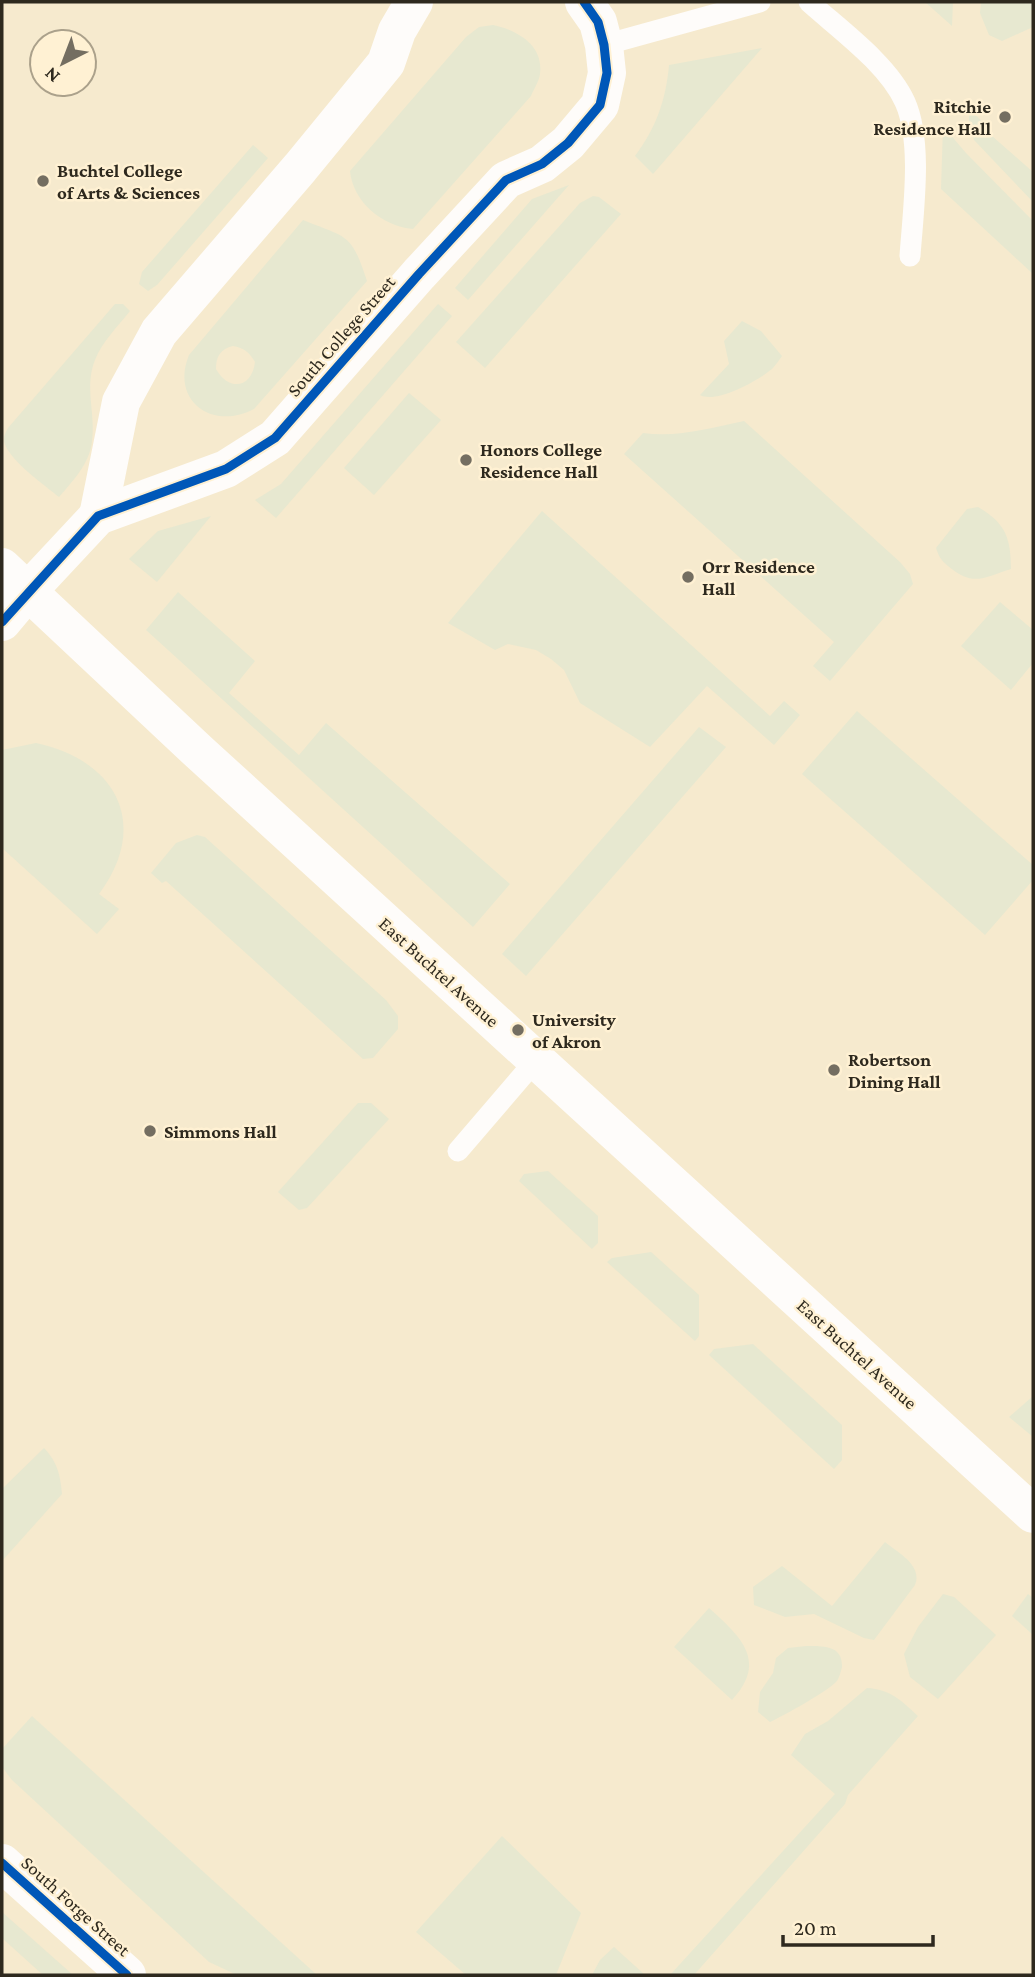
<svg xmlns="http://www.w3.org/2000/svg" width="1035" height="1977" viewBox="0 0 1035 1977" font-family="'Crimson Pro',serif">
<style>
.built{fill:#f6eace;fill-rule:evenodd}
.green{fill:#e7e8d0;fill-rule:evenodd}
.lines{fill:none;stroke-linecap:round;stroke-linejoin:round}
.lane{stroke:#fefcfa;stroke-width:21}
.street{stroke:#fefcfa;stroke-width:38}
.secondary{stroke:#fefcfa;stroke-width:38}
.cycleway-casing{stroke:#fff1d3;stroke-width:13}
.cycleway{stroke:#0057b8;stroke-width:9}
.poi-dot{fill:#746e61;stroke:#fff1d3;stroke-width:2.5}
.labels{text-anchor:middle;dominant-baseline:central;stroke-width:5;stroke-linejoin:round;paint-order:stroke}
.poi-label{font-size:19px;font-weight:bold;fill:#2e291e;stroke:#fff1d3;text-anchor:start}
.street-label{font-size:19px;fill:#2e291e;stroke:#fff1d3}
</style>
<rect width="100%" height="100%" fill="#f5eedd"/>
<!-- built -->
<path class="built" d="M2 2H1033V1975H2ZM42 42H84V84H42Z"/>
<!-- green -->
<g class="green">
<polygon points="925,2 953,2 952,26"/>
<polygon points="981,2 1033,2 1033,27 1002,41 989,35 980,13"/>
<path d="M493 25C517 30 544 45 540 74 539 81 534 89 531 96L413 229C382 226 353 202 350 171L466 37 479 27Z"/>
<path d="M762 48 653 174 635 156C656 128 666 100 669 65Z"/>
<polygon points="969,109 986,125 984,129 1033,172 1033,202 974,140 969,125"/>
<polygon points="943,126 966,153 1033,221 1033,274 941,189"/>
<polygon points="253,145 268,158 157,285 148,291 139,284 142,272"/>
<polygon points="569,185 468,300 455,288 532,199"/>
<polygon points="593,196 599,197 621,214 485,368 456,342 580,203"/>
<path d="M303 220C347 238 351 232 367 281L254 409C213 431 170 401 189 355ZM233 346C244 348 249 352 255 362 252 388 229 392 216 369 216 357 220 349 233 346Z"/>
<path d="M115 304H123L130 311C118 326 102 342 95 360 84 386 96 415 92 441 90 463 73 481 59 497 47 487 3 456 4 439 4 435 6 432 8 428Z"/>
<polygon points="438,304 452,316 276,518 255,500 281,484"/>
<path d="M742 321 761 331 782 356C779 360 776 365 772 369 759 380 716 404 700 395L729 364 724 341Z"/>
<polygon points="409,393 441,420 374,495 344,468"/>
<path d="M744 421 900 562 910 574 913 584 830 681 813 666 834 642 624 454 643 433C677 438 710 428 744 421Z"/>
<path d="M978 507C1006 523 1011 539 1011 569 983 578 973 587 948 566 941 560 939 557 936 548L967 509Z"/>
<polygon points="542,511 770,716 784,701 800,715 774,745 707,686 650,747 580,703 564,670 551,659 536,650 508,644 495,650 448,623"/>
<polygon points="211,516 157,582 129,559 158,531"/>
<polygon points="178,592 255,661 229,693 299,755 326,723 510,884 473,927 146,630"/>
<polygon points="1000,602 1033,630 1033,663 1011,690 961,646"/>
<polygon points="857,711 1033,865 1033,880 985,935 802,774"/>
<polygon points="699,727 726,747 526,976 502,954"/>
<path d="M36 743C116 760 151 824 99 894L119 909 97 934 2 848V750Z"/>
<polygon points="197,835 205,837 386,1000 398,1016 398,1029 373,1058 363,1059 166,881 162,883 151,873 176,843"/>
<polygon points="358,1103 371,1103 389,1119 307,1208 299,1210 278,1192"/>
<polygon points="548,1171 598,1216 598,1243 592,1249 519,1181 524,1174"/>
<polygon points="651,1252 699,1295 699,1336 695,1341 607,1262 612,1258"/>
<polygon points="753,1344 842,1425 842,1460 834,1469 709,1355 714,1349"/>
<polygon points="1033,1396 1033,1437 1009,1417"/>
<path d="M44 1448C58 1463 60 1475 62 1494L2 1561V1489Z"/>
<path d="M885 1542C898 1553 923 1565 915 1585L874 1640 864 1638 814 1614 785 1617 754 1605 753 1587 782 1566 832 1606Z"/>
<polygon points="943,1594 954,1597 996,1635 938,1699 910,1677 904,1654 918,1627"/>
<polygon points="1028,1594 1033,1598 1033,1635 1012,1616"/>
<path d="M709 1608C741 1637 768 1661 732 1700L674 1647Z"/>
<path d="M806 1646C823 1646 843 1645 842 1667 841 1671 839 1679 836 1682 828 1691 783 1716 770 1722L758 1712 760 1692 773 1673 776 1658 788 1648Z"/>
<path d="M867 1688C890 1689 902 1701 918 1716L848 1795 845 1804 694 1975H670L835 1794 791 1755 805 1734 828 1721Z"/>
<polygon points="32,1716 317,1975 237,1975 209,1962 12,1780 2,1767 2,1749"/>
<polygon points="502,1836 581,1913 556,1975 466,1975 416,1932"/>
<polygon points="2,1912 73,1975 43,1975 2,1938"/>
<polygon points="614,1947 645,1975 592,1975 600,1960"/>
</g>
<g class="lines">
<!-- lane -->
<g class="lane">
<path d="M809 2C839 29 888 64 905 102 923 142 913 212 910 256"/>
<polyline points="604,45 760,2"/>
<polyline points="458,1151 536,1060"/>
</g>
<!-- street -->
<g class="street">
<polyline points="98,516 121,402 159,332 300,168 386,63 397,31 414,2"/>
<polyline points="28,591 98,516 226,469 275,438 419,274 506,180 542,164 568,143 600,105 607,73 604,45 598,22 584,2"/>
</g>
<!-- secondary -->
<g class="secondary">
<polyline points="2,567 199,752 1033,1514"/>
<polyline points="2,622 28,591"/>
<polyline points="2,1863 127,1975"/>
</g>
<defs>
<g id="cycleway">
<polyline points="2,622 98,516 226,469 275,438 419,274 506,180 542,164 568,143 600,105 607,73 604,45 598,22 584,2"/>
<polyline points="2,1863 127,1975"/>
</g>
</defs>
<!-- cycleway casing -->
<use href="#cycleway" class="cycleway-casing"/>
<!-- cycleway -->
<use href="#cycleway" class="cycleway"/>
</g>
<!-- markers -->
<g class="poi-dot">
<circle cx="1005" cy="117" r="7"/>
<circle cx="43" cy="181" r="7"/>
<circle cx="466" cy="460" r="7"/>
<circle cx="688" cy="577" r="7"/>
<circle cx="518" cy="1030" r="7"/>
<circle cx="834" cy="1070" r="7"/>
<circle cx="150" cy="1131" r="7"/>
</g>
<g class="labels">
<!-- poi labels -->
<g class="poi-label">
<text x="991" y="106" text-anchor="end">Ritchie<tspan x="991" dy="22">Residence Hall</tspan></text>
<text x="57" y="170">Buchtel College<tspan x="57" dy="22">of Arts &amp; Sciences</tspan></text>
<text x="480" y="449">Honors College<tspan x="480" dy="22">Residence Hall</tspan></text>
<text x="702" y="566">Orr Residence<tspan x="702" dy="22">Hall</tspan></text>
<text x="532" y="1019">University<tspan x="532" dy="22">of Akron</tspan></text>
<text x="848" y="1059">Robertson<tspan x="848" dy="22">Dining Hall</tspan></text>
<text x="164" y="1131">Simmons Hall</text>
</g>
<!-- street labels -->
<g class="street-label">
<text transform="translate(341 336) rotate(-49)">South College Street</text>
<text transform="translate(439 972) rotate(42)">East Buchtel Avenue</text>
<text transform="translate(857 1354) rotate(42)">East Buchtel Avenue</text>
<text transform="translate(76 1906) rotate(42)">South Forge Street</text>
</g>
</g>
<!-- border -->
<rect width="1035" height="1977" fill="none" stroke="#2e291e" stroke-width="7"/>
<!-- north arrow -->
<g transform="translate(63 63) rotate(222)"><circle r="33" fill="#fff1d3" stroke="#aba18b" stroke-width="2"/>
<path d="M0-5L12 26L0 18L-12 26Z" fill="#746e61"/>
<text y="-10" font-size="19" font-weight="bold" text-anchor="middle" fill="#2e291e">N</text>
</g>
<!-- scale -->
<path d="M783 1935v10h150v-10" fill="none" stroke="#2e291e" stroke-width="3.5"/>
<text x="794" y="1935" font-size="21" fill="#2e291e" stroke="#fff1d3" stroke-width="5" paint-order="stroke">20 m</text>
</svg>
